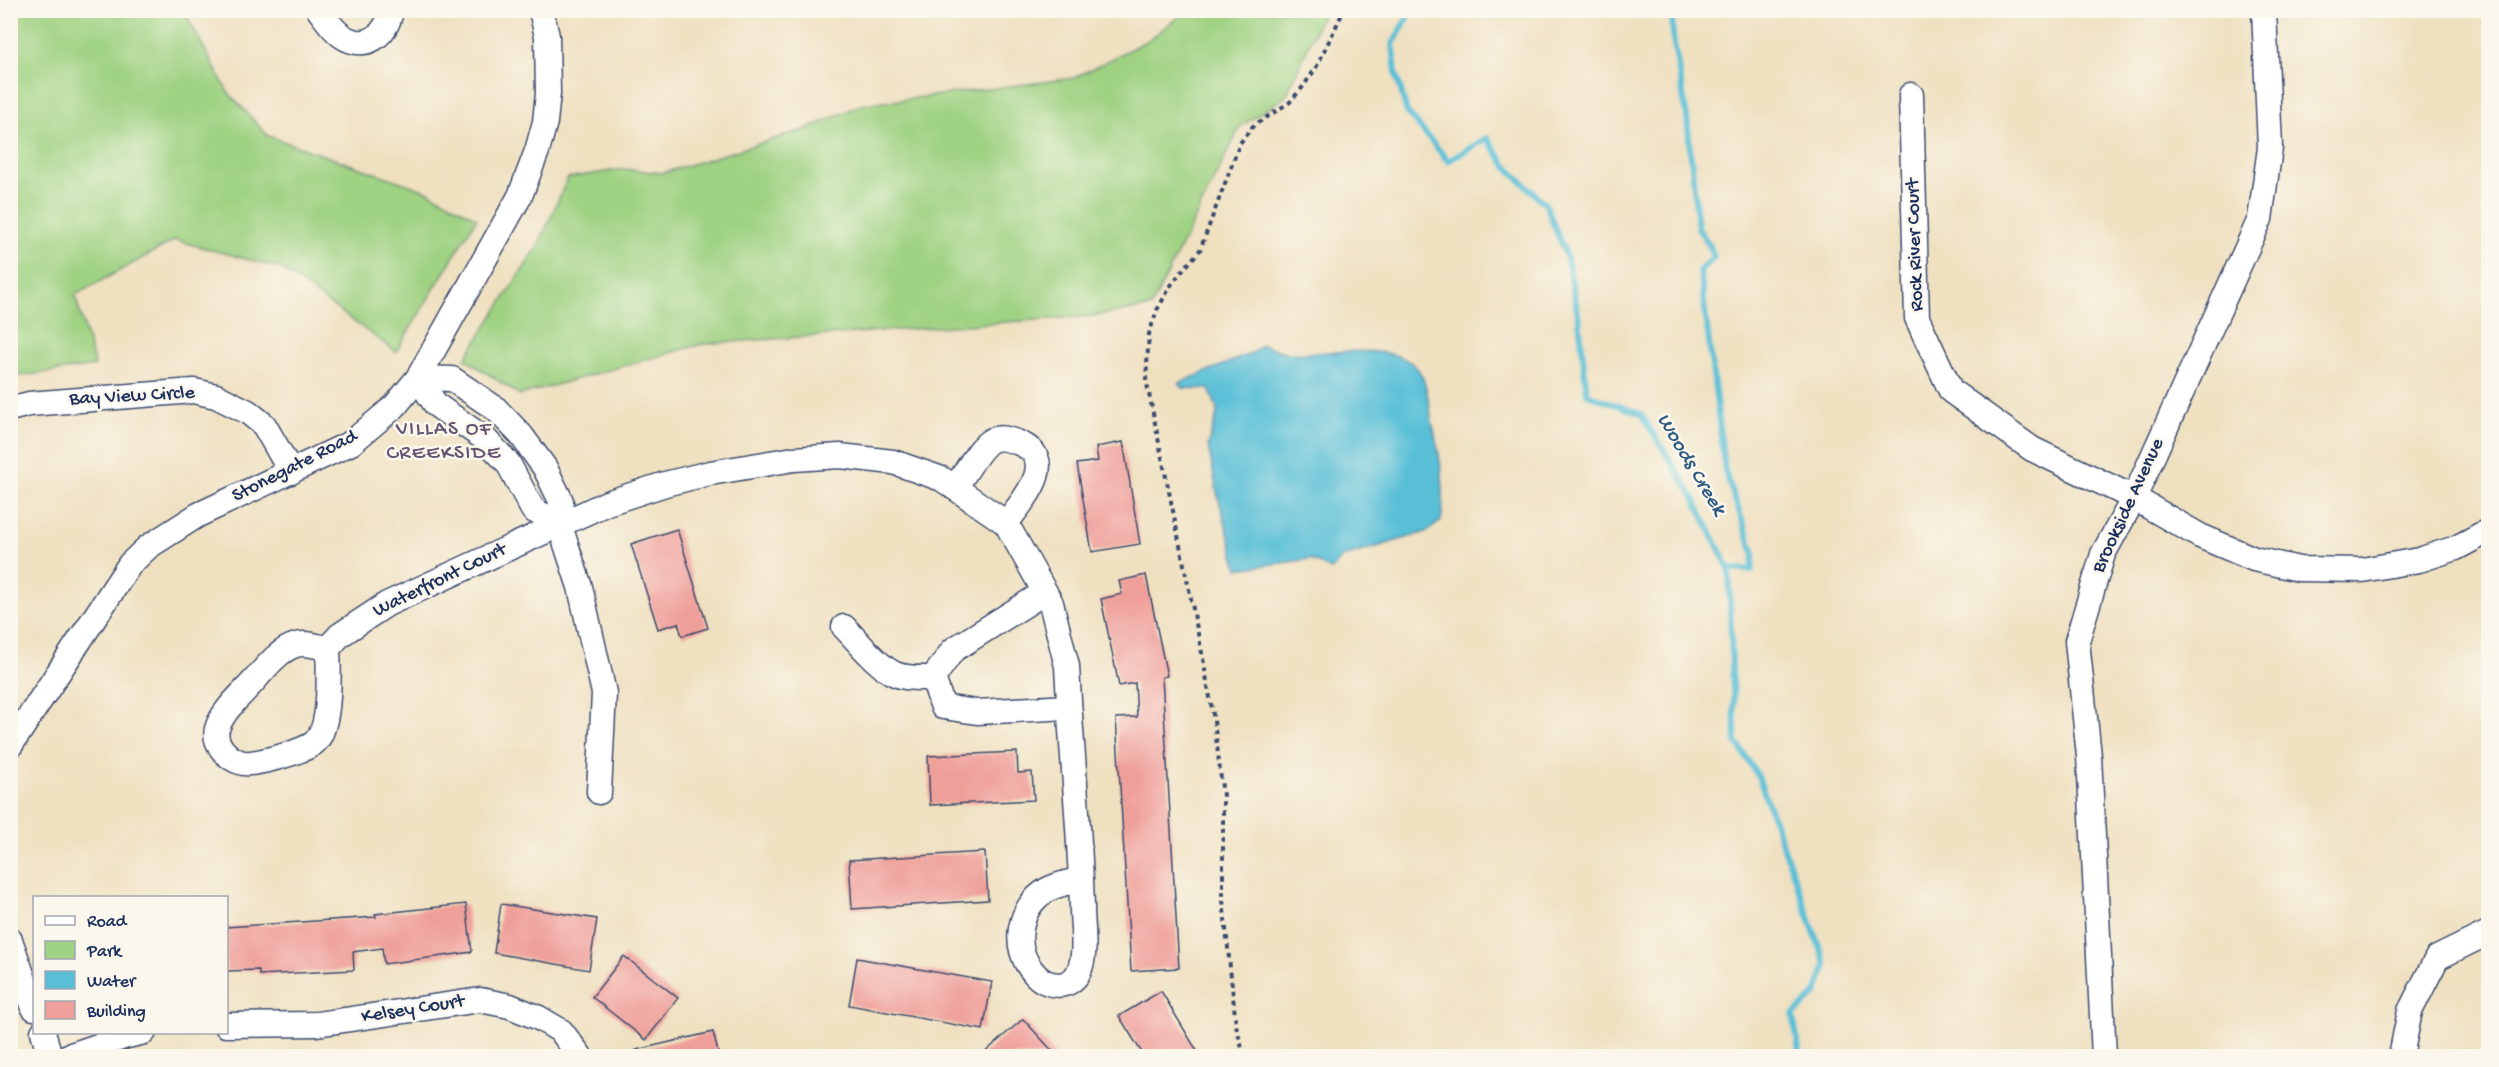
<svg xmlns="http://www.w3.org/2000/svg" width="2499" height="1067" viewBox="0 0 2499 1067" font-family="'Gochi Hand',sans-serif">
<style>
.green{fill:#9fd282;stroke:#5d8070;stroke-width:1.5}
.water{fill:#59bfd7;stroke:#3a779a;stroke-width:1.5}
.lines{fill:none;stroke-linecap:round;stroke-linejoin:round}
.stream{stroke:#59bfd7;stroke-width:6}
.building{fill:#ef9f9a}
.minor-casing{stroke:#3b4a6d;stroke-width:27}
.path{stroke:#3b4a6d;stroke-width:4;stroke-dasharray:4.5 4.5;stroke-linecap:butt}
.minor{stroke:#fff;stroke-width:24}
.labels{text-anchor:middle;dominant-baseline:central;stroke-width:5;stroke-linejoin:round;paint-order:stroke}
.street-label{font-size:20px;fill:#1b2f5e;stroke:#fbf7ec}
.neighbourhood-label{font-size:21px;letter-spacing:1.5px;fill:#655673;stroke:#fbf7ec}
.water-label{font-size:21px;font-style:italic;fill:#2e5a82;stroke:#fbf7ec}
</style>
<rect width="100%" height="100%" fill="#fbf7ec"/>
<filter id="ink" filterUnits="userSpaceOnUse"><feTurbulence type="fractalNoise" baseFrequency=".0167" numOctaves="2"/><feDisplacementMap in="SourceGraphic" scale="12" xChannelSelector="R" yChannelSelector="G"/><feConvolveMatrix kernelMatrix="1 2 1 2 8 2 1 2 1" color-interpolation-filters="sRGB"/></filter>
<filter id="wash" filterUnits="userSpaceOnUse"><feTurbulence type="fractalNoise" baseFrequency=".008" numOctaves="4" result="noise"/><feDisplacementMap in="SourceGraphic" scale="24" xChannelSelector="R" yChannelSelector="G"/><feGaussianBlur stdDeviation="1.35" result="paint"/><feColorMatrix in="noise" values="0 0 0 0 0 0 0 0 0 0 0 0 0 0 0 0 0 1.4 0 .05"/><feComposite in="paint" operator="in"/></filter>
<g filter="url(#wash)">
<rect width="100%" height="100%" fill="#efe0c0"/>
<!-- green -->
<g class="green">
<polygon points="11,10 184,11 228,92 268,136 427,191 477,218 396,352 280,268 175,240 75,295 95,366 11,377"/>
<polygon points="1186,11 1324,11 1286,96 1240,127 1151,307 1092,316 702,344 520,395 465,359 538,246 568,178 624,169 663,173 813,127 860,105 1074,78 1150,39"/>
</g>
<!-- water -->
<path class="water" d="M1262 345C1270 347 1280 351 1288 353 1323 357 1403 336 1422 376 1428 389 1429 407 1432 421 1439 453 1447 488 1441 521L1426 532 1343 557 1331 570 1310 559 1238 569 1218 497 1208 445 1218 411 1209 389 1183 388 1179 383 1252 353Z"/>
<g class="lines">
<!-- stream -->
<g class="stream">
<polyline points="1412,10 1393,44 1396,73 1407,112 1448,161 1487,138 1506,166 1546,205 1567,258 1579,319 1587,394 1641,414 1694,498 1729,569 1732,671 1736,742 1758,776 1826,965 1816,994 1793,1015 1800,1056"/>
<polyline points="1672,10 1673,38 1687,117 1698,228 1710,246 1714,257 1700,270 1725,471 1754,554 1752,570 1729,569"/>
</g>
</g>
<g id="blocks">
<!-- building -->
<g class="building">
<polygon points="1123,442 1140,544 1092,552 1077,464 1098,461 1096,447"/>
<polygon points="677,529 708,628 682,636 678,623 658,629 631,544"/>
<polygon points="1146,575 1167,676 1162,677 1179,968 1131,971 1116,718 1137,717 1135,683 1119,686 1101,599 1122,594 1119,581"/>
<polygon points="1017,752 1018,773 1032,772 1034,800 930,805 928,756"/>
<polygon points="985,852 988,900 852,909 849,860"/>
<polygon points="466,904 472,952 384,964 382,948 353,952 354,970 259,975 259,970 226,971 226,927 376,917 375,914"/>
<polygon points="501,904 597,919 589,970 494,953"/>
<polygon points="624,956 678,998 646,1040 592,997"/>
<polygon points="857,958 992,982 983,1030 849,1005"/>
<polygon points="1161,991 1200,1056 1144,1056 1119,1016"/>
<polygon points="1023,1019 1057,1056 981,1056 1001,1038"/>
<polygon points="713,1032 719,1056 637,1056 636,1050"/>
</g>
</g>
</g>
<g filter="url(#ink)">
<use href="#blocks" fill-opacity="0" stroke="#3b4a6d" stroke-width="1.5"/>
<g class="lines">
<defs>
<g id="minor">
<path d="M319 10C326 19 333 30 342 36 366 52 387 35 391 10"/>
<polyline points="1911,95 1917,318 1951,391 2032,449 2134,498 2200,536 2254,559 2299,569 2362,570 2419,560 2456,548 2488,531"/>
<polyline points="10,409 29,404 194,391 216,396 248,412 264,425 291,472"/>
<path d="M955 488C964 476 979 446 992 440 1001 436 1011 440 1019 443 1061 460 1022 502 1006 523"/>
<polyline points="559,523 533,510 508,463 485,439 436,405 418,378 452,379 496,409 521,435 545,468 561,501 559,523 580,587 604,693 599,792"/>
<polyline points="1045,592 953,650 933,678 943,707 977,712 1069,707"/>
<path d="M844 627C857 640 878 667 895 674 907 679 920 678 933 678"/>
<path d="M328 648C329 670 331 725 316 741 308 751 255 765 243 763 227 759 211 742 218 726 224 710 240 696 252 683 264 670 278 650 296 645 305 642 319 647 328 648L340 635 387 604 607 503 665 484 710 473 794 459 840 456 893 462 942 479 1006 523 1051 603 1067 666C1071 747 1080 827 1082 908 1082 928 1087 953 1079 971 1071 990 1046 988 1034 973 1011 948 1018 907 1047 890 1057 884 1070 882 1081 879"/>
<polyline points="10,746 130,564 148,547 198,515 351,443 395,406 418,378 520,196 537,151 545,122 548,93 547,36 541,10"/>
<polyline points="10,940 34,1008"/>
<polyline points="226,1025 317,1024 480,1000 510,1006 539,1018 561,1031 580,1056"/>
<polyline points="43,1032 50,1056"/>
<polyline points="68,1056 127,1036 144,1032"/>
<polyline points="2104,1056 2089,756 2077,641 2103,554 2134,498 2260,219 2270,148 2264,10"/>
<polyline points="2401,1056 2410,1011 2437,958 2488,933"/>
</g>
</defs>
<!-- minor casing -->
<use href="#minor" class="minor-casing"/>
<!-- path -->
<polyline class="path" points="1244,1056 1236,1025 1223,900 1223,796 1214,720 1202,653 1146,379 1149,334 1157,310 1173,282 1200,250 1240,143 1253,126 1290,102 1302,88 1316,68 1344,10"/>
<!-- minor -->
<use href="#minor" class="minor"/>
</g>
</g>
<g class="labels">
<!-- street labels -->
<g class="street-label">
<text transform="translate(1916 245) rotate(-92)">Rock River Court</text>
<text transform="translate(132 397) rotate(-3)">Bay View Circle</text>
<text transform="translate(295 467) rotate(-27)">Stonegate Road</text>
<text transform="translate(2129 506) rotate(-65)">Brookside Avenue</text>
<text transform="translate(440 581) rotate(-26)">Waterfront Court</text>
<text transform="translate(413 1010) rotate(-9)">Kelsey Court</text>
</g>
<!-- neighbourhood labels -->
<g class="neighbourhood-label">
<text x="444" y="430">VILLAS OF<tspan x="444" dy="24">CREEKSIDE</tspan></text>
</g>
<!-- water labels -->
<g class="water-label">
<text transform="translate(1690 465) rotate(59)">Woods Creek</text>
</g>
</g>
<!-- margin -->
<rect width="2499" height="1067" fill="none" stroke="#fbf7ec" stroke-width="36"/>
<!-- legend -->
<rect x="33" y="896" width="195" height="138" fill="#fbf7ec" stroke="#a1a7b3" stroke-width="1.5"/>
<rect x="45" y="916" width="30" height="9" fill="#ffffff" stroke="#a1a7b3" stroke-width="1.5"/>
<text x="87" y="926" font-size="18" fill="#1b2f5e">Road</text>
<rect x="45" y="941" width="30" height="18" fill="#9fd282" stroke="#a1a7b3" stroke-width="1.5"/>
<text x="87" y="956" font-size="18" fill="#1b2f5e">Park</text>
<rect x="45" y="971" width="30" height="18" fill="#59bfd7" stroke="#a1a7b3" stroke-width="1.5"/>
<text x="87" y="986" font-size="18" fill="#1b2f5e">Water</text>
<rect x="45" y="1001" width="30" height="18" fill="#ef9f9a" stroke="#a1a7b3" stroke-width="1.5"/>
<text x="87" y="1016" font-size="18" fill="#1b2f5e">Building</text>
</svg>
